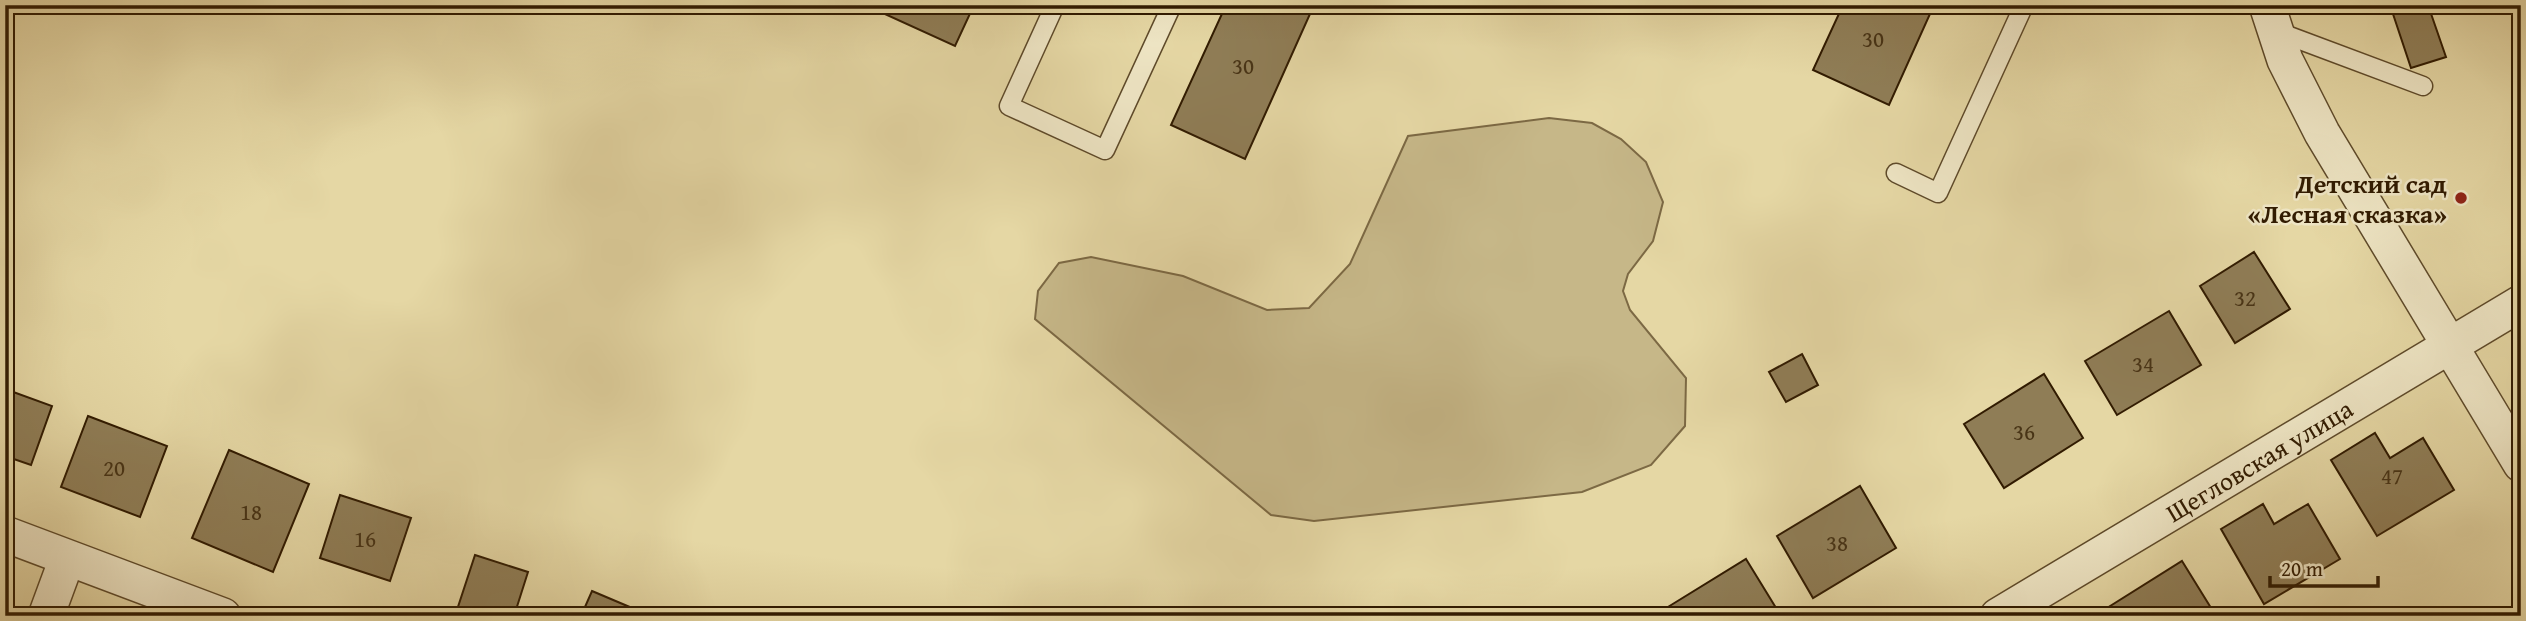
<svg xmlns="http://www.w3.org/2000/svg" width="2526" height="621" viewBox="0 0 2526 621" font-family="'Gentium Book Plus',serif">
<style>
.green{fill:#c6b788;stroke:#7c6944;stroke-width:2}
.building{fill:#8f7d56;stroke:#311b01;stroke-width:2}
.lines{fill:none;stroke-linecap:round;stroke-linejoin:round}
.lane-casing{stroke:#5e4a2a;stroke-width:21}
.street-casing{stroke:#5e4a2a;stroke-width:38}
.lane{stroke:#eee5c4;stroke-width:18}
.street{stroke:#eee5c4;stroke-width:35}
.poi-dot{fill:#8f2418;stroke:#eee5c4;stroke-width:2.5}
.labels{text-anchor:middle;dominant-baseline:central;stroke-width:5;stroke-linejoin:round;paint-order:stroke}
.number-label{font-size:23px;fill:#483416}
.poi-label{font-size:26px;font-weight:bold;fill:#311b01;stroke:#eee5c4;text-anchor:end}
.street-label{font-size:26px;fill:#311b01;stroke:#eee5c4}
</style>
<rect width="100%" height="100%" fill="#e5d7a4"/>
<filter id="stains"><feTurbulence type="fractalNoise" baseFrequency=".00286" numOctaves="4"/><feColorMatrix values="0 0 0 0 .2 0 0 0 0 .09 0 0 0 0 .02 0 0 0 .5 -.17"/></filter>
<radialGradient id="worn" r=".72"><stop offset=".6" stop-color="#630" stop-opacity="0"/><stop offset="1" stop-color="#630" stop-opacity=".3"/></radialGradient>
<!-- green -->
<polygon class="green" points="1549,118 1592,123 1621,139 1646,162 1663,202 1653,241 1628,274 1623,291 1630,310 1686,378 1685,426 1651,465 1582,492 1314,521 1271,515 1035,319 1038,291 1059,263 1091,257 1183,276 1267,310 1309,308 1350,264 1408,136"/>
<!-- building -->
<g class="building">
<polygon points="878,5 974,5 955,46 876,10"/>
<polygon points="1226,5 1314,5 1245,159 1171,125"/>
<polygon points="1843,5 1934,5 1889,105 1813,70"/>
<polygon points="2400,5 2428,5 2446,57 2411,68 2391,8"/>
<polygon points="2254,252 2290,309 2235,343 2200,286"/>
<polygon points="2169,311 2201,365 2117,415 2085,361"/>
<polygon points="1802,354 1818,385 1786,402 1769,372"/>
<polygon points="2044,374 2083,438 2004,488 1964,424"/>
<polygon points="5,389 52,406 31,465 5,456"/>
<polygon points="88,416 167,446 140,517 61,487"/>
<polygon points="2375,433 2390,458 2423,438 2454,490 2377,536 2331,460"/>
<polygon points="229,450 309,484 273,572 192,538"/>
<polygon points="1860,486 1896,548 1813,598 1777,536"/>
<polygon points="340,495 411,518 390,581 320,558"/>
<polygon points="2263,504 2274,524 2308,504 2340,559 2264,604 2221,529"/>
<polygon points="475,555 528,572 514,616 455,616"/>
<polygon points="1746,559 1781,616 1666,616 1663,610"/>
<polygon points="2182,561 2216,616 2112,616 2107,608"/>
<polygon points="592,591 651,616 581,616"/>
</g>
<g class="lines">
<defs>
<g id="lane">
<polyline points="1055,5 1009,106 1105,150 1172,5"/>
<polyline points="2276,31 2423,86"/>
<polyline points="1896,173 1938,193 2024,5"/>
</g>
<g id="street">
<polyline points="2267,5 2285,60 2322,133 2521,464"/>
<polyline points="5,534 223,616"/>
<polyline points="46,616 67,559"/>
<path id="s1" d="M1998 616 2521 303"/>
</g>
</defs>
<!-- lane casing -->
<use href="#lane" class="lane-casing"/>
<!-- street casing -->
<use href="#street" class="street-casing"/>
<!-- lane -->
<use href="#lane" class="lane"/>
<!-- street -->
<use href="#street" class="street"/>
</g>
<!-- markers -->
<circle class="poi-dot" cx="2461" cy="198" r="7"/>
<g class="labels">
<!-- number labels -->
<g class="number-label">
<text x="1873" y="38">30</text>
<text x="1243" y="65">30</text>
<text x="2245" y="297">32</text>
<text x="2143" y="363">34</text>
<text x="2024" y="431">36</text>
<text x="114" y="467">20</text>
<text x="2392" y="475">47</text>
<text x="251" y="511">18</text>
<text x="365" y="538">16</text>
<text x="1837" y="542">38</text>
</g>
<!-- poi labels -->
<g class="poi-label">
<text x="2447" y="183">Детский сад<tspan x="2447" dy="30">«Лесная сказка»</tspan></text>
</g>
<!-- street labels -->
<g class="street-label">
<text stroke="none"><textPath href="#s1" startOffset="304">Щегловская улица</textPath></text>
</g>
</g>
<!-- margin -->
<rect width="2526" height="621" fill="none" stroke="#e5d7a4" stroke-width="28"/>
<rect x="7" y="7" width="2512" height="607" fill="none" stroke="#311b01" stroke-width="3.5"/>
<rect x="14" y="14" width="2498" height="593" fill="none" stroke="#311b01" stroke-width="2"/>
<!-- scale -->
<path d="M2270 576v10h108v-10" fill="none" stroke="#311b01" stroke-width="3.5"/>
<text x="2281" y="576" font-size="21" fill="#311b01" stroke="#eee5c4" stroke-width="5" paint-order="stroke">20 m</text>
<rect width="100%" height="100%" filter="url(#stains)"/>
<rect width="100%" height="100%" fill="url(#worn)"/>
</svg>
